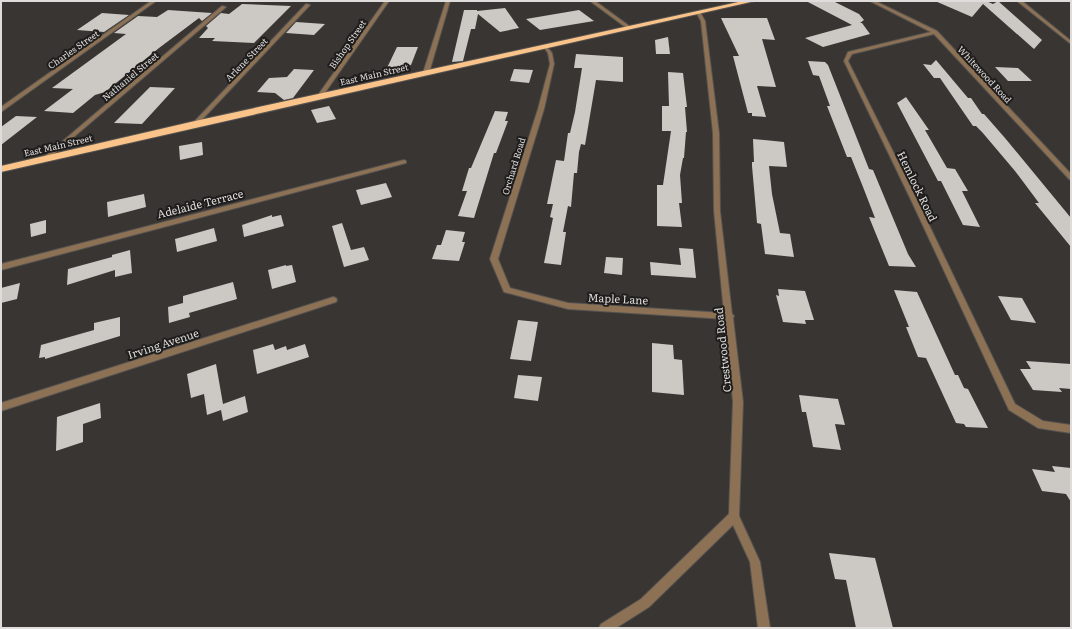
<svg xmlns="http://www.w3.org/2000/svg" width="1072" height="629" viewBox="0 0 1072 629" font-family="Literata,serif">
<style>
.building{fill:#ccc8c4}
.lines{fill:none;stroke-linecap:round;stroke-linejoin:round}
.street-casing{stroke:#565351;stroke-width:2}
.highway-casing{stroke:#565351;stroke-width:2}
.street{fill:#8c7154;fill-rule:evenodd}
.highway{fill:#fac389;fill-rule:evenodd}
.labels{text-anchor:middle;dominant-baseline:central;stroke-width:4;stroke-linejoin:round;paint-order:stroke}
.far-street-label{font-size:9px;fill:#dfdddb;stroke:#1f1d1c}
.street-label{font-size:11px;fill:#dfdddb;stroke:#1f1d1c}
</style>
<rect width="100%" height="100%" fill="#383533"/>
<!-- building -->
<g class="building">
<polygon points="806,1 833,1 859,14 864,20 860,23 862,23 870,34 823,47 805,38 852,25"/>
<polygon points="935,1 986,1 993,4 998,1 1042,40 1034,49 983,4 972,17"/>
<polygon points="242,4 291,6 254,43 212,41 215,38 199,38 208,28 206,26 221,13 229,14"/>
<polygon points="505,8 519,28 500,32 478,14 475,29 471,29 463,61 452,62 464,10 477,10 477,11"/>
<polygon points="168,10 212,13 202,21 199,18 159,48 105,92 95,95 73,113 44,111 73,89 52,88 126,34 114,33 138,16 157,17"/>
<polygon points="579,10 594,21 540,30 526,19"/>
<polygon points="102,13 129,15 104,32 77,30"/>
<polygon points="721,18 767,18 775,40 762,39 776,87 757,86 766,117 752,116 752,113 748,113 733,56 739,56"/>
<polygon points="296,22 325,24 314,35 286,33"/>
<polygon points="668,37 670,54 656,54 655,40"/>
<polygon points="397,47 418,47 411,65 386,70"/>
<polygon points="576,54 623,57 623,82 596,80 585,145 581,144 579,152 577,173 574,173 571,207 568,206 563,232 566,232 561,265 544,263 553,218 550,217 553,204 547,204 556,160 564,161 568,133 570,133 575,112 582,68 574,68"/>
<polygon points="936,60 968,98 971,98 982,114 984,114 1005,138 1071,218 1071,247 1035,203 1039,203 1015,171 982,132 976,126 973,126 940,78 934,78 923,64 931,65"/>
<polygon points="808,61 825,62 828,65 869,169 873,170 908,254 916,267 889,266 869,217 875,218 863,187 851,157 847,157 827,106 830,106 819,76 813,75"/>
<polygon points="995,67 1018,68 1032,81 1008,81"/>
<polygon points="294,69 314,70 293,98 284,100 275,93 257,92 269,78 287,77"/>
<polygon points="514,69 533,70 529,83 510,81"/>
<polygon points="668,72 683,73 687,107 685,107 687,132 686,132 684,158 683,158 680,175 682,203 679,203 682,227 657,226 657,185 663,185 671,131 662,131 662,106 669,106"/>
<polygon points="150,87 175,88 142,124 114,123"/>
<polygon points="906,97 929,130 925,130 947,168 955,169 968,191 962,191 980,227 963,225 941,181 938,181 897,103"/>
<polygon points="329,106 336,119 317,123 311,110"/>
<polygon points="495,111 508,112 505,121 508,121 496,153 494,153 474,218 458,216 467,191 462,191 469,168 471,168"/>
<polygon points="16,116 37,117 1,145 1,127"/>
<polygon points="753,139 784,142 787,167 769,166 772,194 780,233 790,234 794,257 765,254 761,224 757,223 756,211 752,166 752,162 754,162"/>
<polygon points="202,142 203,155 180,160 179,146"/>
<polygon points="386,183 392,197 361,205 356,190"/>
<polygon points="144,194 146,207 108,217 107,202"/>
<polygon points="272,215 272,217 281,215 284,226 244,237 242,225"/>
<polygon points="46,220 46,233 31,237 30,224"/>
<polygon points="342,223 351,250 364,247 369,260 344,267 332,226"/>
<polygon points="214,228 217,241 177,252 175,239"/>
<polygon points="446,230 465,232 462,242 465,242 459,261 432,259 437,245 441,245"/>
<polygon points="679,248 693,249 696,278 651,275 650,262 681,265"/>
<polygon points="130,250 132,273 115,277 115,270 67,285 68,269 112,257 112,255"/>
<polygon points="606,257 623,258 622,275 604,273"/>
<polygon points="286,265 286,266 292,265 296,282 272,289 268,270"/>
<polygon points="233,282 237,299 189,313 190,317 169,323 168,307 183,303 183,296"/>
<polygon points="20,283 17,299 1,303 1,288"/>
<polygon points="778,289 805,291 814,320 805,320 806,324 783,322 776,295 779,296"/>
<polygon points="894,290 917,292 955,375 958,375 964,388 968,389 988,428 966,427 964,424 956,423 926,358 918,357 906,327 909,327"/>
<polygon points="998,296 1022,298 1036,323 1011,320"/>
<polygon points="120,317 120,336 45,359 45,357 39,358 41,345 94,330 94,323"/>
<polygon points="518,320 538,322 531,361 510,359"/>
<polygon points="652,343 673,345 674,359 682,360 684,395 652,392"/>
<polygon points="273,344 275,350 286,346 287,350 305,344 309,357 257,374 253,350"/>
<polygon points="1026,361 1071,364 1071,389 1059,388 1062,392 1033,390 1020,369 1031,369"/>
<polygon points="216,364 223,404 245,396 248,412 223,421 221,410 207,415 204,394 191,398 187,374"/>
<polygon points="518,375 542,377 538,401 514,398"/>
<polygon points="799,395 838,399 845,425 835,424 841,450 813,447 806,412 802,412"/>
<polygon points="100,403 101,418 83,424 83,442 56,451 57,417"/>
<polygon points="1052,466 1071,468 1071,502 1066,494 1042,491 1032,469 1055,472"/>
<polygon points="829,553 875,558 893,628 856,628 846,580 835,579"/>
</g>
<g class="lines">
<defs>
<g id="street">
<polygon points="151,1 156,1 1,112 1,107"/>
<polygon points="385,1 389,1 322,97 318,97 318,95"/>
<polygon points="446,1 450,1 429,73 424,74 423,73"/>
<polygon points="590,1 595,1 632,28 628,29"/>
<polygon points="870,1 875,1 937,31 1071,174 1071,180 1069,179 934,34 852,54 848,61 918,202 1015,404 1043,421 1071,425 1071,433 1038,428 1009,410 912,202 844,61 848,52 931,32"/>
<polygon points="1017,1 1022,1 1071,41 1071,44"/>
<polygon points="306,4 310,5 197,125 193,125 193,123"/>
<polygon points="222,6 226,7 48,159 44,159 44,157"/>
<polygon points="696,12 700,12 705,21 719,133 720,211 732,314 734,316 733,318 743,402 739,516 760,562 770,628 758,628 750,562 733,525 649,607 616,628 599,628 601,624 641,599 729,514 733,402 725,319 568,309 504,292 490,259 538,109 550,64 548,53 543,46 545,45 552,53 554,64 544,109 498,259 510,288 568,303 724,313 714,211 713,133 701,21"/>
<polygon points="404,160 406,161 406,163 1,270 1,264"/>
<polygon points="333,297 336,298 337,300 336,302 1,411 1,403"/>
</g>
<polygon id="highway" points="743,1 755,1 1,172 1,166 195,121"/>
</defs>
<!-- street casing -->
<use href="#street" class="street-casing"/>
<!-- highway casing -->
<use href="#highway" class="highway-casing"/>
<!-- street -->
<use href="#street" class="street"/>
<!-- highway -->
<use href="#highway" class="highway"/>
</g>
<g class="labels">
<!-- far-street labels -->
<g class="far-street-label">
<text transform="translate(347 44) rotate(-55)">Bishop Street</text>
<text transform="translate(73 49) rotate(-35)">Charles Street</text>
<text transform="translate(246 59) rotate(-46)">Arlene Street</text>
<text transform="translate(374 74) rotate(-13)">East Main Street</text>
<text transform="translate(985 74) rotate(47)">Whitewood Road</text>
<text transform="translate(130 76) rotate(-40)">Nathaniel Street</text>
<text transform="translate(58 145) rotate(-13)">East Main Street</text>
<text transform="translate(513 166) rotate(-73)">Orchard Road</text>
</g>
<!-- street labels -->
<g class="street-label">
<text transform="translate(918 186) rotate(64)">Hemlock Road</text>
<text transform="translate(200 203) rotate(-14)">Adelaide Terrace</text>
<text transform="translate(618 298) rotate(3)">Maple Lane</text>
<text transform="translate(163 343) rotate(-18)">Irving Avenue</text>
<text transform="translate(722 350) rotate(-96)">Crestwood Road</text>
</g>
</g>
<!-- border -->
<rect width="1072" height="629" fill="none" stroke="#dfdddb" stroke-width="4"/>
</svg>
